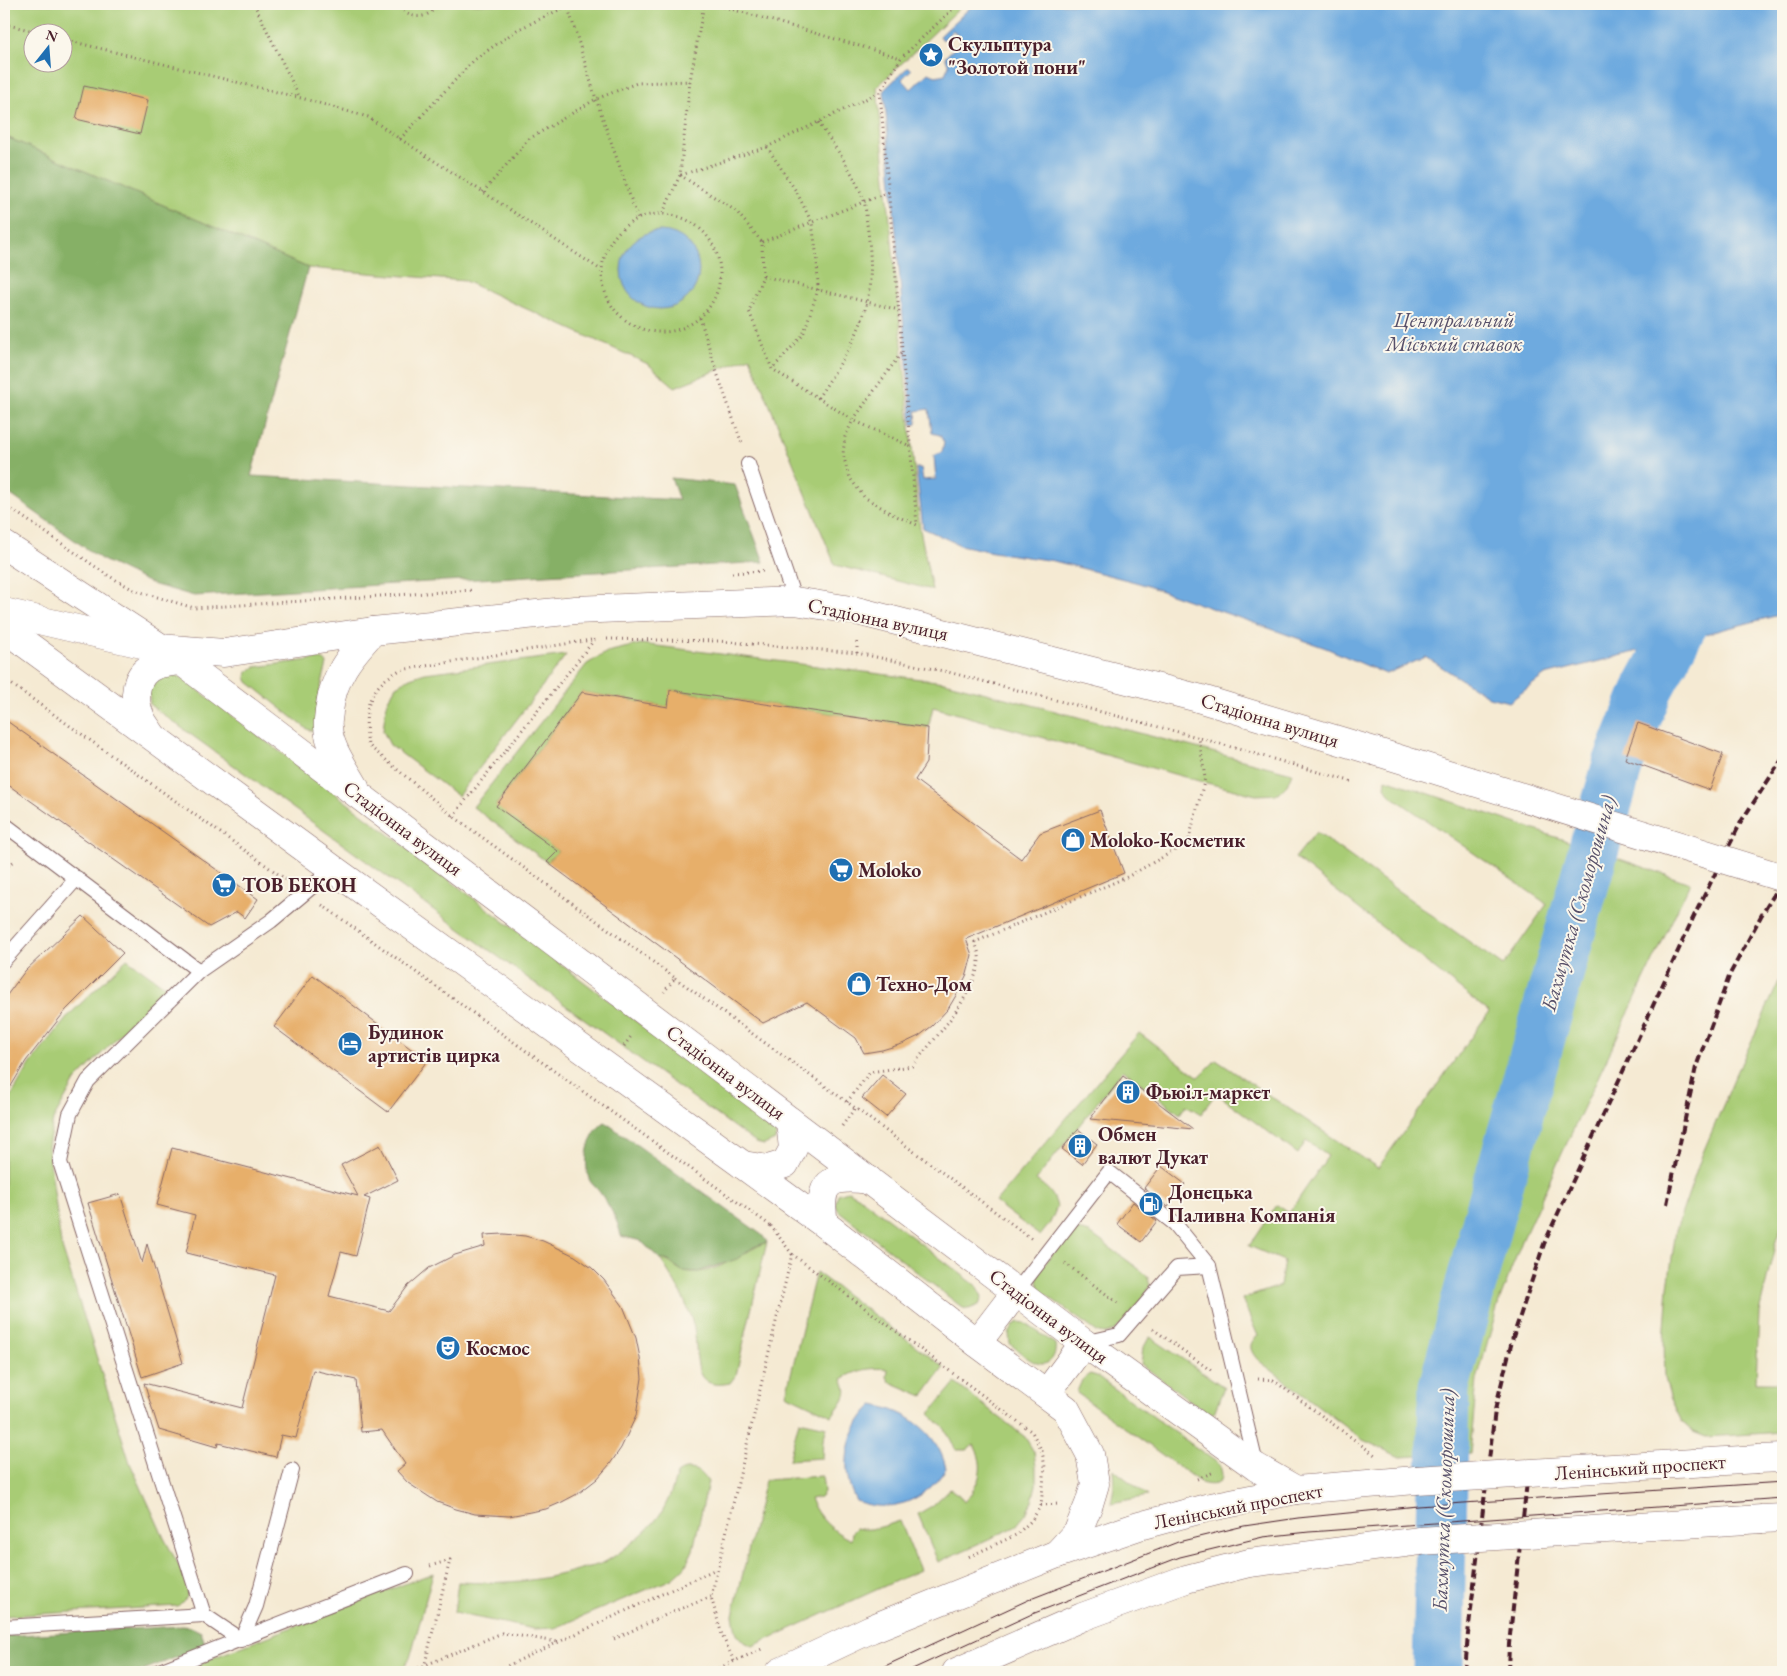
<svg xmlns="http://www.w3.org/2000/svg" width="1787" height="1676" viewBox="0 0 1787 1676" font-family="'EB Garamond',serif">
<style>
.green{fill:#a8cc75;stroke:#797650;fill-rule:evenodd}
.forest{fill:#86b066;stroke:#686848}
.water{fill:#6eaadf;stroke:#5c6485}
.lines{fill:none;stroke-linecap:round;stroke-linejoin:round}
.river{stroke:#6eaadf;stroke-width:51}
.building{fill:#e7af6b}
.lane-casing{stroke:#866666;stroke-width:16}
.secondary-casing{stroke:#866666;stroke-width:29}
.primary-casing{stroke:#866666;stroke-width:29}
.path{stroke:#866666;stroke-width:3;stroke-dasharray:1 4;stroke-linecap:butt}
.lane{stroke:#fff;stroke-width:14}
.secondary{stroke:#fff;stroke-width:28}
.primary{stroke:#fff;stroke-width:28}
.tram{stroke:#4a1f2b;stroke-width:1}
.rail{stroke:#4a1f2b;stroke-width:4;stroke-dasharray:8 4;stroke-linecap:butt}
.secondary-bridge-casing{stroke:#866666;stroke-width:29;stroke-linecap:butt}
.primary-bridge-casing{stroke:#866666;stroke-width:29;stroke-linecap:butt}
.secondary-bridge{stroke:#fff;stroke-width:28}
.primary-bridge{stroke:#fff;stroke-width:28}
.labels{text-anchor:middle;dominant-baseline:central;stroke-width:4;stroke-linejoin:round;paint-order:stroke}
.poi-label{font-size:20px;font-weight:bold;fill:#4a1f2b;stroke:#fbf7ec;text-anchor:start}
.street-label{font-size:20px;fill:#4a1f2b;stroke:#fbf7ec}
.water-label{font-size:21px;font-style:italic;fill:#57506a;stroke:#fbf7ec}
</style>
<rect width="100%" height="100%" fill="#fbf7ec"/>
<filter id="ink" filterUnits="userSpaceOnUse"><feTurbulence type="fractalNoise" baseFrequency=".02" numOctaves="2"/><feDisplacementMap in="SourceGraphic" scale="10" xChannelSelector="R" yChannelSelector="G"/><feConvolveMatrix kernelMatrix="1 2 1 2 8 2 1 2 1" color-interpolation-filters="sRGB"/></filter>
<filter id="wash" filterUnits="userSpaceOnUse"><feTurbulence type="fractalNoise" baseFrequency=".0096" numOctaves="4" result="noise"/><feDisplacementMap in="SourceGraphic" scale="20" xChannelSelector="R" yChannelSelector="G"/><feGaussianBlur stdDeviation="1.12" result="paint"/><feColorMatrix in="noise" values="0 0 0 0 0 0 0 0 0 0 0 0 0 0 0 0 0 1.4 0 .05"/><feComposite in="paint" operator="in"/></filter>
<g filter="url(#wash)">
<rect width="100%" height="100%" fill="#f5ead3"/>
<!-- green -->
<g class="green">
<path d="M4 4H964L877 87 920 529 932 590 835 565 750 357 675 387 648 364 465 281 308 268 4 136ZM32 32H62V62H32Z"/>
<polygon points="641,644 944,682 1292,773 1287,785 1278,794 1256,795 1199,781 933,707 928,728 671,690 668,707 582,692 496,805 558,851 547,862 473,807 587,664 607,652"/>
<polygon points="566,655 458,796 390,745 383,731 385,713 388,700 396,686 410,678 425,673"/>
<path d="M317 659C322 659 326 660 327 664L318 698 315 732 307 729 248 682 246 677 247 672 255 667Z"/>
<polygon points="171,675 181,677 772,1124 776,1134 775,1140 764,1145 756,1143 150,705 149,690 157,678"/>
<path d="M1386 779 1690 883 1565 1147 1522 1241 1499 1302 1477 1380 1470 1453 1400 1457 1363 1440 1258 1360C1250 1351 1247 1344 1258 1336L1242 1299 1280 1286 1284 1261 1249 1246 1277 1205 1289 1213 1328 1156 1306 1141 1298 1154 1216 1093 1201 1114 1186 1105 1180 1114 1123 1070 1036 1180C1047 1188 1054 1193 1057 1207L1050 1223 1040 1236 995 1202 1139 1033 1199 1077 1216 1060 1378 1168 1489 1012 1295 858 1316 832 1503 966 1547 904 1390 795 1385 787Z"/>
<polygon points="127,959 166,987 75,1081 53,1120 48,1147 61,1244 130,1463 164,1538 188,1582 187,1597 178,1606 4,1616 4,1108 31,1063 70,1014"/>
<polygon points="1783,973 1783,1222 1776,1241 1759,1313 1756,1382 1783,1382 1783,1432 1706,1437 1693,1432 1682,1422 1670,1397 1665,1378 1664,1340 1668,1287 1676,1230 1702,1155 1735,1077"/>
<polygon points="848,1191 858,1196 978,1287 982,1297 979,1305 969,1309 963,1308 839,1211 835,1205 838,1194"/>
<path d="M1077 1230 1090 1233 1143 1272 1148 1278 1150 1286C1145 1294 1120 1329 1112 1332 1106 1335 1103 1334 1097 1332L1041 1291 1037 1281 1039 1271 1066 1236Z"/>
<path d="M767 1242 736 1375 730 1383C720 1385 709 1386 702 1377 695 1367 697 1341 694 1328 688 1303 674 1280 660 1259 672 1261 675 1269 684 1271 714 1278 741 1252 767 1242Z"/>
<path d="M816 1272 944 1367 923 1396 890 1382 887 1377 888 1369C870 1367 857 1370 842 1379 851 1395 842 1401 832 1416L786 1394Z"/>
<path d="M1019 1322 1025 1323 1055 1344C1056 1350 1055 1355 1051 1360 1039 1373 1020 1351 1010 1344L1009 1334 1014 1325Z"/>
<polygon points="1150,1337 1224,1387 1214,1413 1207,1413 1141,1364 1143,1348"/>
<path d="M1090 1374 1097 1376 1219 1464C1227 1482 1218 1488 1201 1483L1077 1393C1079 1384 1081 1379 1090 1374Z"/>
<path d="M955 1383 1025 1437 1034 1452 1036 1467V1485L1032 1501 1026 1514 1015 1527 938 1562 918 1514 932 1506 950 1489 959 1495 964 1502C980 1484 986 1467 974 1445L967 1450H956L945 1429 929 1414Z"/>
<polygon points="799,1421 827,1427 823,1440 822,1458 789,1460"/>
<path d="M685 1469C697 1469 702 1472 708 1482L693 1550 685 1567 672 1579 555 1628 534 1629 454 1613 458 1582C500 1584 540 1582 580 1569 587 1567 596 1566 603 1563 617 1556 643 1535 654 1522 666 1509 672 1491 677 1474Z"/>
<polygon points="1113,1469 1148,1496 1111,1503 1114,1487"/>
<path d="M822 1476 824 1492 820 1497 810 1499C818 1518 833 1532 851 1540L852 1532 856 1528C871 1532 887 1525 900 1521L920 1570 753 1646C735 1639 736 1632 733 1615L765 1480Z"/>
<polygon points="433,1573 410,1658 401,1670 395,1672 176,1672"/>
</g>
<!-- forest -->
<g class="forest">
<polygon points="4,136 308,268 251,476 679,500 671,478 735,485 764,562 194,596 152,584 101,559 4,490"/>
<path d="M605 1122 762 1235 767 1242 754 1247 737 1259 698 1272 682 1271 669 1261 660 1259 641 1241 621 1236C618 1220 610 1207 601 1194 598 1189 591 1184 589 1179 583 1160 588 1133 605 1122Z"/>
<polygon points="183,1626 193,1628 201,1632 206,1646 138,1672 4,1672 4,1636"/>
</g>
<!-- water -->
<g class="water">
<polygon points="974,4 1783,4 1783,614 1545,675 1509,702 1489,697 1426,657 1386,674 1326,648 1139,583 1054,561 993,552 960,545 923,528 916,468 921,468 923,480 936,479 934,456 942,452 944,443 940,435 932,433 929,409 916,411 917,424 912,425 884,90 908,67 911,70 902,79 911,89 928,73 936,76 945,74 949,65 945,57 962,41 953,30 943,40 940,36"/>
<circle cx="660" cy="270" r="39"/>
<path d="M873 1405C908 1411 938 1433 946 1468 927 1500 892 1515 856 1501 839 1469 846 1430 873 1405Z"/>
</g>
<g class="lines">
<!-- river -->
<polyline class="river" points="1438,1672 1444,1387 1486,1227 1618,764 1648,688 1691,608 1694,579"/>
</g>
<g id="blocks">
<!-- building -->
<g class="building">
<polygon points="84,86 148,100 140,134 76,119"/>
<polygon points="670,690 928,728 926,763 915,780 1021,859 1040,833 1100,810 1124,873 966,939 972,955 967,974 958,992 948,1009 932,1026 919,1036 902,1044 882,1050 864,1053 856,1038 807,1002 763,1023 547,862 558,851 496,806 582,692 668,707"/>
<polygon points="4,719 258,899 245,918 237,912 209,927 4,782"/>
<polygon points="1638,723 1723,754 1710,790 1625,759"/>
<polygon points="83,916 123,953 66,1010 26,1061 4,1098 4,999 25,971"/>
<polygon points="313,975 427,1061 388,1112 274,1027"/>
<polygon points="882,1075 906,1094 886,1117 862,1098"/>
<polygon points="1123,1076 1193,1129 1090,1119"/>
<polygon points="1078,1129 1097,1144 1082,1164 1062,1149"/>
<polygon points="380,1145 398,1180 364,1197 370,1199 356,1256 341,1252 329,1296 389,1311 408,1286 429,1268 455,1255 485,1246 484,1235 504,1234 525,1236 543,1241 575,1256 592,1268 604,1280 623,1306 636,1338 640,1358 642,1378 636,1416 621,1448 610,1464 597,1479 579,1493 562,1502 546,1509 509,1516 475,1514 456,1509 437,1502 408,1483 397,1471 405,1464 382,1430 361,1432 356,1380 313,1370 296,1438 281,1435 276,1457 218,1443 217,1447 159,1430 144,1383 242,1408 275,1275 186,1253 195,1215 157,1205 172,1148 358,1196 341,1165"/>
<polygon points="1161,1166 1185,1184 1168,1207 1144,1188"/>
<polygon points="120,1194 142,1263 147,1244 183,1363 142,1377 88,1203"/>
<polygon points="1133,1202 1157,1221 1141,1242 1117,1224"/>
</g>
</g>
</g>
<g filter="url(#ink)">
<use href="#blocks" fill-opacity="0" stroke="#866666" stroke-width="1"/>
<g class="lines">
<defs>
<g id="lane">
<polyline points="748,464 795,601"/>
<polyline points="4,824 199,971 271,921 333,869"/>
<polyline points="4,960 77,878"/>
<polyline points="199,971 88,1081 70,1114 60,1162 204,1615 241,1640 256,1606 292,1470"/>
<polyline points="1016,1292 1109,1172 1175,1224 1209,1266 1256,1464"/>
<polyline points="1084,1343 1119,1335 1177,1268 1209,1266"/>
<polyline points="4,1627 204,1615"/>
<polyline points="157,1672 407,1574"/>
</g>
<g id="secondary">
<polyline points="4,545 181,661 1084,1343 1256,1467 1296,1490"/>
<polyline points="4,612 159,648 224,653 373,631 575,610 795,601 857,611 1198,698 1374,751"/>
<polyline points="4,628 333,869 743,1165 824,1224 977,1343 1066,1409 1090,1454 1095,1484 1089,1504 1078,1531 1057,1554"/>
<path d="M151 734C148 729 143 723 141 718 132 698 134 673 156 665 166 662 179 662 190 659"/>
<path d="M355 787C345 769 329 748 328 727 327 722 329 716 329 711 333 676 350 656 373 631"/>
<polyline points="743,1165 768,1169 785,1164 793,1149 790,1121"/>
<path d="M824 1224C818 1182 828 1175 869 1180"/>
<polyline points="977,1343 1016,1292"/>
<polyline points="1046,1394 1084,1343"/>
</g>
<g id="primary">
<polyline points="1758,1459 1783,1458"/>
<polyline points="1762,1519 1783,1518"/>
<polyline points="780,1672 871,1629 1057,1554 1139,1526 1206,1508 1296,1490 1416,1480"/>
<polyline points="956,1672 1082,1617 1186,1579 1249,1563 1420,1541"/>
</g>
</defs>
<!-- lane casing -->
<use href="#lane" class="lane-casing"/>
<!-- secondary casing -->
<use href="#secondary" class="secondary-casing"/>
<!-- primary casing -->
<use href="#primary" class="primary-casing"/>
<!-- path -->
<g class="path">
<polyline points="254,4 300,98"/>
<path d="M397 4C402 14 417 20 428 14 432 12 436 7 440 4"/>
<polyline points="567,4 596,99 638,219"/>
<polyline points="714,4 901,58"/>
<polyline points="4,24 38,32"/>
<polyline points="62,39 301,98 368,117 400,139 483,192 601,270"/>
<polyline points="880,92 917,525 894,515 864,497 849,477 843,454 845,437 853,420 902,352"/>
<polyline points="400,139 474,60 517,30 567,6 575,4"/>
<polyline points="767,147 796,191 812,223 817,258 818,290 803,335 772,369"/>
<polyline points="680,175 736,211 762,242 763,276 749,311 772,369 853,420 910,446"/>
<polyline points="681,175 767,147 880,92 901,58 958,4"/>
<polyline points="483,192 529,139 596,99 637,83 690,81"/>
<polyline points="663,213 680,175 690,81 704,4"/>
<circle cx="661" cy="273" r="59"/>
<polyline points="762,242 889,192"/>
<polyline points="763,276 899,310"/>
<polyline points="700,318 716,370 742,444"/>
<path d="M818 398C833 374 850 351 860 325 873 292 872 259 867 224 866 217 866 208 864 201 854 172 835 147 818 122"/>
<polyline points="4,504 109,576 134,590 194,608 473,590"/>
<polyline points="732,573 763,571"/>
<polyline points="607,639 718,641 857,653 948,672 1186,734 1353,782"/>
<path d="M591 640 400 670C367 688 363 710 368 745L453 816 675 978 664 992"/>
<polyline points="857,653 857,638"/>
<polyline points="4,679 288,881"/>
<polyline points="453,816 595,639"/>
<polyline points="4,868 16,860"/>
<polyline points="322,905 771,1226"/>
<polyline points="675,978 847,1102 1032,1239"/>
<polyline points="624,1046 632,1035"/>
<path d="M847 1102 870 1072 912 1066C935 1038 973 998 979 961 980 955 977 948 975 942L1127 877 1188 843 1205 778 1199 738"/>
<polyline points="842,1126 855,1108"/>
<polyline points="792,1254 1032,1432 1042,1451 1045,1467 1041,1505 1032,1520 1016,1535 966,1558"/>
<polyline points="1065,1263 1118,1303"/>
<polyline points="1153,1329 1213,1372"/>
<polyline points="1258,1379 1273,1380 1375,1455"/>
<polyline points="1197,1479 1214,1472"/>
<polyline points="1041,1505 1059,1504"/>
<polyline points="614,1639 672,1612 711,1597"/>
<polyline points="734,1661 722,1635 711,1597 792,1254 771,1226 772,1224"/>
<polyline points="409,1672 502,1633 558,1642"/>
<polyline points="423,1672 450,1560 427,1567"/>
<polyline points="494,1672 716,1569"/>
<polyline points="710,1672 762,1649"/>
</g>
<!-- lane -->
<use href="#lane" class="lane"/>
<!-- secondary -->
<use href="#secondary" class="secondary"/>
<!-- primary -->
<use href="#primary" class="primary"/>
<!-- tram -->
<g class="tram">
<polyline points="872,1672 1028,1600 1178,1542 1244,1526 1298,1518 1418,1506 1783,1482"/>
<polyline points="906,1672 1032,1614 1180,1557 1263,1537 1309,1532 1783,1498"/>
</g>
<!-- rail -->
<g class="rail">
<polyline points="1667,1204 1696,1067 1730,974 1761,916 1783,880"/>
<polyline points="1465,1672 1468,1634 1495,1410 1513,1337 1544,1244 1694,916 1742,820 1783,758"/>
<polyline points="1508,1672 1509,1644 1527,1482"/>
</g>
<defs>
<polyline id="secondary-bridge" points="1374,751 1783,878"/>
<g id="primary-bridge">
<polyline points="1416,1480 1758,1459"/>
<polyline points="1420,1541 1762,1519"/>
</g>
</defs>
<!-- secondary-bridge casing -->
<use href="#secondary-bridge" class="secondary-bridge-casing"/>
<!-- primary-bridge casing -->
<use href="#primary-bridge" class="primary-bridge-casing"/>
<!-- secondary-bridge -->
<use href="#secondary-bridge" class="secondary-bridge"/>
<!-- primary-bridge -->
<use href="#primary-bridge" class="primary-bridge"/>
</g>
</g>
<!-- icons -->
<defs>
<symbol id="sight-disc" viewBox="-11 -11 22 22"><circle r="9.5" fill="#1f6fb2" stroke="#fbf7ec"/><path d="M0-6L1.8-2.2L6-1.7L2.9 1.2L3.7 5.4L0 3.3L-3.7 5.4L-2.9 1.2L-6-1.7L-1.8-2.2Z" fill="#fff"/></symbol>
<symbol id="shop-disc" viewBox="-11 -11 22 22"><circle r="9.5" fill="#1f6fb2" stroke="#fbf7ec"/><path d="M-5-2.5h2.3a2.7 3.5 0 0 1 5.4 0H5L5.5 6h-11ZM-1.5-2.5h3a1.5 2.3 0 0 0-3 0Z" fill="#fff"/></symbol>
<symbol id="supermarket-disc" viewBox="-11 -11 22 22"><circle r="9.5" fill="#1f6fb2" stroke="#fbf7ec"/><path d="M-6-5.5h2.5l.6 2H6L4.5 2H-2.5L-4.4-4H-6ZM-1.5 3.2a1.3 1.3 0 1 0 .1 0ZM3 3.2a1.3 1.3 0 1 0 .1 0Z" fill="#fff"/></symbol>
<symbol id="hotel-disc" viewBox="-11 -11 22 22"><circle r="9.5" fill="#1f6fb2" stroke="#fbf7ec"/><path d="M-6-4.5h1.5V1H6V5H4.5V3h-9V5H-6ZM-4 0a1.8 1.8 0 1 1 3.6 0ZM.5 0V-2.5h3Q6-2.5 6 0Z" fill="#fff"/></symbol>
<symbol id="building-disc" viewBox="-11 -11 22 22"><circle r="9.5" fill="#1f6fb2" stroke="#fbf7ec"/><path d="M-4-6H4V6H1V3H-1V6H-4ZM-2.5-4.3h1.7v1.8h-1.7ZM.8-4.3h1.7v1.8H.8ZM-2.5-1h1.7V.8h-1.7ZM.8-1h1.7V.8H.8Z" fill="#fff"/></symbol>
<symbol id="fuel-disc" viewBox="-11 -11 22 22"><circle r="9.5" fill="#1f6fb2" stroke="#fbf7ec"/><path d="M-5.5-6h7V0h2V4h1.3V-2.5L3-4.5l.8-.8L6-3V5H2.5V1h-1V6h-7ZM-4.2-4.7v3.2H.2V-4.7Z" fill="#fff"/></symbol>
<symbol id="theatre-disc" viewBox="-11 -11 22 22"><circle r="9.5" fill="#1f6fb2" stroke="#fbf7ec"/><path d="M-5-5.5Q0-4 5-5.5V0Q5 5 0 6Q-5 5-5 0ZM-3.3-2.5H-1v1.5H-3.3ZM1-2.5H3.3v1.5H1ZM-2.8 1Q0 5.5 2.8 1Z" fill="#fff"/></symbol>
</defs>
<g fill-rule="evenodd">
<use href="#sight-disc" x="917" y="41" width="28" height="28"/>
<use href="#shop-disc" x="1059" y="826" width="28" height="28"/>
<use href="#supermarket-disc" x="827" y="856" width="28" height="28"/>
<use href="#supermarket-disc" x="210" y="871" width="28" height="28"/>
<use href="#shop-disc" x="845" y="970" width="28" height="28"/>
<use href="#hotel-disc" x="336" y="1030" width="28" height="28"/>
<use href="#building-disc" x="1114" y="1078" width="28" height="28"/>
<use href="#building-disc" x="1066" y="1132" width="28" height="28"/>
<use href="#fuel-disc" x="1137" y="1190" width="28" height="28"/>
<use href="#theatre-disc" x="434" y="1334" width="28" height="28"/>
</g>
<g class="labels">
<!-- poi labels -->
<g class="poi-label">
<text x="948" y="44">Скульптура<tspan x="948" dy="23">"Золотой пони"</tspan></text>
<text x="1090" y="840">Moloko-Косметик</text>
<text x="858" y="870">Moloko</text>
<text x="242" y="885">ТОВ БЕКОН</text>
<text x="876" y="984">Техно-Дом</text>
<text x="368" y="1032">Будинок<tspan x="368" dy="23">артистів цирка</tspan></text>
<text x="1146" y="1092">Фьюіл-маркет</text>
<text x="1098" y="1134">Обмен<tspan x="1098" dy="23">валют Дукат</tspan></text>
<text x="1168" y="1192">Донецька<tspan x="1168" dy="23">Паливна Компанія</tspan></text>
<text x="466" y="1348">Космос</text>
</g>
<!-- street labels -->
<g class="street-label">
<text transform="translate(878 619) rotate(12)">Стадіонна вулиця</text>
<text transform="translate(1270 720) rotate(17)">Стадіонна вулиця</text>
<text transform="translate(403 828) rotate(37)">Стадіонна вулиця</text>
<text transform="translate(726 1072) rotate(37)">Стадіонна вулиця</text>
<text transform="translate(1049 1316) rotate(37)">Стадіонна вулиця</text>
<text transform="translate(1640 1467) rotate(-4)">Ленінський проспект</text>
<text transform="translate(1238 1506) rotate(-11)">Ленінський проспект</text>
</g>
<!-- water labels -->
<g class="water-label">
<text x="1454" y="319">Центральний<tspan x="1454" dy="24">Міський ставок</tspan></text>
<text transform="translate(1578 903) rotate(-74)">Бахмутка (Скоморошина)</text>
<text transform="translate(1443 1500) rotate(-88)">Бахмутка (Скоморошина)</text>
</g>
</g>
<!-- margin -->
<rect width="1787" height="1676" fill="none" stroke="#fbf7ec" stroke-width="20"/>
<!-- north arrow -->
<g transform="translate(48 48) rotate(17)"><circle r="24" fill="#fbf7ec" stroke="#b4a19f"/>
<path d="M0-4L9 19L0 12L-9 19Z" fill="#1f6fb2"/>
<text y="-8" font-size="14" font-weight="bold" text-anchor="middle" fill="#4a1f2b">N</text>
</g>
</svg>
